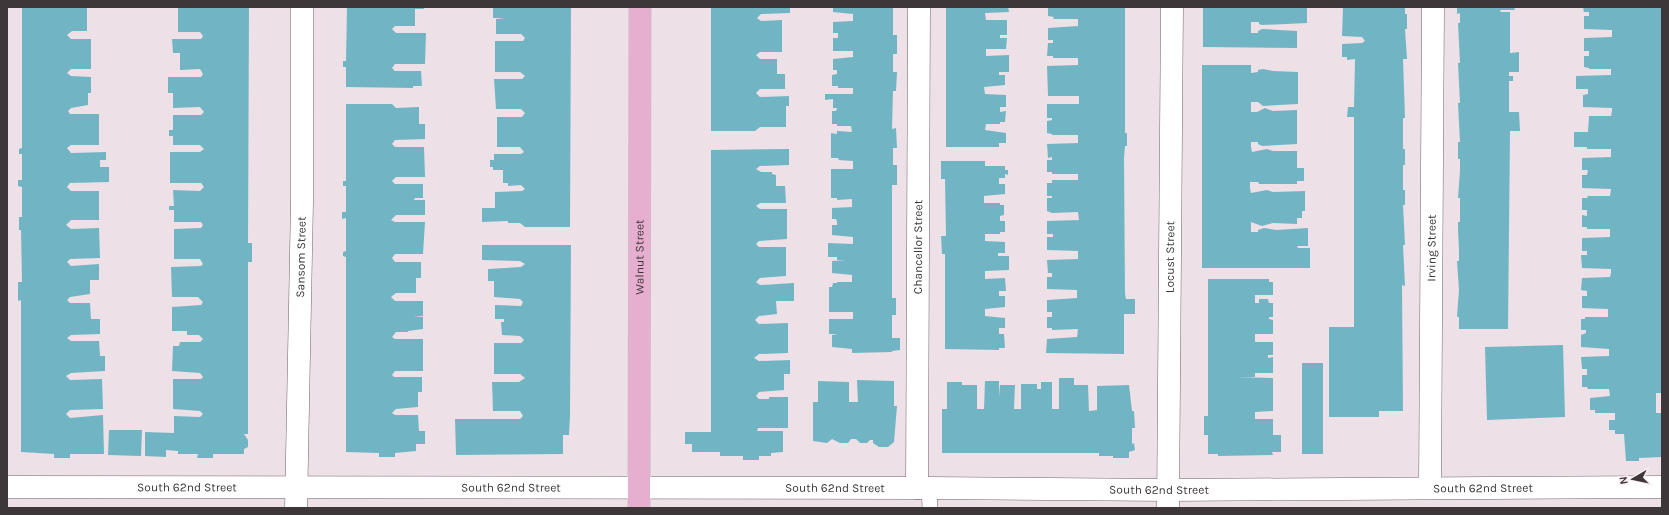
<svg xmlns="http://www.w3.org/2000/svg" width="1669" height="515" viewBox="0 0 1669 515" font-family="Karla,sans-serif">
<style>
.building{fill:#71b5c5}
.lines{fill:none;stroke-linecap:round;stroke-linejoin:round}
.lane-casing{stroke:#70646a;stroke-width:16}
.street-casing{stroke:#70646a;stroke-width:23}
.primary-casing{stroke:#c5c3c4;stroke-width:23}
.lane{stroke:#fff;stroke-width:15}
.street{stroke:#fff;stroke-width:22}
.primary{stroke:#e6afcf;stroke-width:22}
.labels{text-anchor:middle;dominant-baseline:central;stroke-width:3;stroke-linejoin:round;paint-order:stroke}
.street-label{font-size:12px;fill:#3d373a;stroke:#fbeef4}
</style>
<rect width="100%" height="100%" fill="#eee0e7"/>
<!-- building -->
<g class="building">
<polygon points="22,7 87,7 87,31 72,31 67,35 71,39 91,39 91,69 71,69 67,73 71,76 91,77 91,93 88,93 88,105 71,108 68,111 70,114 99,114 99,145 71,145 67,148 71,153 106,152 106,160 100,160 100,167 109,167 109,182 70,183 67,187 71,191 99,191 99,220 71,220 66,225 71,229 99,228 100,258 70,259 67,262 71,266 99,264 99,280 90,280 90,294 70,297 67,300 70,303 90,303 91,319 100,319 100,334 71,335 67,338 71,341 99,341 100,356 105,356 105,371 71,373 66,376 70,380 102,379 103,409 70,410 66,414 70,418 103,415 104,454 70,454 70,458 54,458 54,454 21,452 21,300 18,301 18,282 22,282 21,230 19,230 19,217 22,217 22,187 18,186 18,180 22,180 22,154 19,154 19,149 22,148"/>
<polygon points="178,7 249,7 248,243 252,243 252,262 248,262 248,434 244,434 248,440 248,447 244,449 244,454 213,454 213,458 197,458 198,454 178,454 178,451 166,450 166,457 145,456 145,432 174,433 174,416 200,417 203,414 200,411 173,409 173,379 201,379 203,377 200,373 172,371 173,346 179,346 180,342 200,342 203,339 199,335 187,335 187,331 172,331 172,307 201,305 203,302 198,297 172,297 171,267 201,266 203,264 200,259 174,259 174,229 201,228 203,225 201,222 174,222 174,210 169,210 169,206 174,206 173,190 200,191 204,187 201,183 170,183 170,152 200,152 204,149 200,145 173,145 173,136 169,136 169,130 173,130 173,115 201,115 204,112 200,107 173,108 173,93 168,93 168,77 201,77 203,74 200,69 180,70 180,53 173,53 172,39 201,39 203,36 200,32 178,32"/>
<polygon points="347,7 424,7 424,9 415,9 415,26 395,26 392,29 396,33 426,33 425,64 395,64 392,68 395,71 421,71 422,86 413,86 413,88 346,87 346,67 343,67 343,61 346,61"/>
<polygon points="493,7 571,7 570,227 525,227 520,223 508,223 508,221 482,222 482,208 495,208 495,192 522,191 525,189 521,185 508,186 508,183 503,183 503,170 493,170 493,167 490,167 490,160 494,160 494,154 521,154 524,152 520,147 497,147 497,117 522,117 525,113 521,109 496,109 494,79 522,79 525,76 520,72 495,72 495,41 523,41 525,38 521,34 496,34 496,19 505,18 493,18"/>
<polygon points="711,7 790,7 790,13 761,14 757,18 761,21 782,20 782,52 760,52 756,55 760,59 777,59 777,74 785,74 785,89 760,89 756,93 760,97 789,96 789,106 786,106 786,127 760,127 755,131 711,131"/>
<polygon points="833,7 893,7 893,35 897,35 897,54 893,54 893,72 897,72 896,91 893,91 892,129 896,128 897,148 893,148 893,165 897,165 897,185 892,185 892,298 896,298 896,315 892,315 892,338 900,338 900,350 892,351 892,352 852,353 852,349 832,347 832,335 838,334 829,334 829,319 853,319 853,312 829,312 829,287 832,287 833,283 837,283 837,282 852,282 852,275 832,273 832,261 846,260 837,260 837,257 828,257 828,243 853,244 853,237 832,235 832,225 837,225 837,222 836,219 832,219 832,208 852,207 852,199 837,200 837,198 831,198 831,169 853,169 853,161 839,160 838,158 831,158 831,133 837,134 837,131 852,132 851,126 837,126 837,124 832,124 832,111 841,111 836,111 837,108 833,108 833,99 825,100 825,94 853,94 853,88 838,88 838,86 832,86 832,75 837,74 837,70 833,70 833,59 853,57 853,51 833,51 833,38 838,38 838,33 833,33 833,22 853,21 853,14 833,12"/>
<polygon points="946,7 1008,7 1009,12 985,13 986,20 1007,20 1007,35 1000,35 1000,38 1007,38 1006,49 986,49 986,56 1009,55 1009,72 999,72 999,75 1005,75 1005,85 984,87 985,94 1006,95 1006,107 1000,107 1000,112 1006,111 1005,122 1000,122 1000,124 986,124 985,130 1006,133 1006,143 999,143 999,147 946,147"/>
<polygon points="1048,7 1125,7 1125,133 1127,133 1127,146 1125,146 1124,158 1125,294 1126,299 1135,299 1135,314 1124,314 1124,354 1046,353 1047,339 1077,337 1078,329 1052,330 1052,328 1047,328 1047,317 1052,317 1052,312 1047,312 1047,300 1077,298 1077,290 1047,289 1047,277 1052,277 1052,273 1048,273 1047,260 1078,259 1078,251 1047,250 1047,237 1053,237 1053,234 1047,234 1047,221 1079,220 1078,212 1052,213 1047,211 1047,198 1052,198 1052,196 1047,196 1047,183 1052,183 1052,180 1078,180 1078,174 1052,174 1052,172 1047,172 1047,160 1052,160 1052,157 1048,158 1047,144 1078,143 1078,135 1052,135 1052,134 1047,133 1047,121 1052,120 1052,118 1047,118 1047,104 1079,104 1079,96 1048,96 1047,66 1078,65 1078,58 1053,58 1053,56 1047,56 1048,43 1053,43 1053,40 1048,40 1048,28 1078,26 1078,19 1053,19 1054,17 1048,16"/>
<polygon points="1203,7 1298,7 1298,8 1307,8 1307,23 1262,25 1259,24 1259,22 1251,22 1251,33 1258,33 1258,31 1262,29 1297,31 1297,48 1203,47"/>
<polygon points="1343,7 1405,7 1405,14 1407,14 1407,29 1405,29 1407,59 1403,59 1405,118 1403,118 1403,149 1405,149 1405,165 1403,165 1403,190 1405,190 1405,205 1403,205 1405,245 1403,245 1405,286 1402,285 1403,411 1379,411 1379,417 1329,417 1329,327 1354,327 1354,117 1347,117 1348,107 1354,107 1355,59 1347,60 1347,57 1342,57 1342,44 1362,43 1365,41 1362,37 1342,36"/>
<polygon points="1457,7 1514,7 1515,10 1501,10 1500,12 1510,12 1510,53 1519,52 1519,72 1509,72 1509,76 1513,76 1513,81 1509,81 1509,112 1519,112 1520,131 1510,131 1508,329 1459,329 1459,317 1457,317 1459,290 1457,261 1459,261 1459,250 1458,230 1458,222 1460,222 1460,198 1458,198 1460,171 1460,159 1458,159 1458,142 1460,142 1458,103 1460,103 1458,63 1460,63 1458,23 1460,23 1460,13 1457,14"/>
<polygon points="1583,7 1662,7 1662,393 1656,393 1656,413 1662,413 1662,457 1639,458 1639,461 1626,461 1624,434 1615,434 1615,430 1609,430 1609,420 1615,420 1615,413 1595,413 1595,410 1590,410 1590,398 1610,396 1609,389 1588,389 1587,387 1582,387 1582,375 1587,375 1587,369 1582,369 1581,357 1609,356 1609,349 1581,347 1581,335 1586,333 1586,330 1581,330 1581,319 1585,319 1585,317 1608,317 1608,309 1582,308 1582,296 1587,296 1587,291 1581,290 1582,278 1610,277 1611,273 1611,269 1582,268 1581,255 1587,255 1587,251 1582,251 1582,238 1610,237 1610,229 1587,229 1587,227 1582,227 1582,215 1587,216 1587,210 1582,210 1582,198 1588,198 1587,196 1610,196 1611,189 1582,188 1582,175 1587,175 1588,170 1582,170 1582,158 1611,157 1611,149 1587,149 1587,147 1574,147 1574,132 1588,132 1589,116 1611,116 1612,111 1612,108 1583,107 1583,95 1588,94 1588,89 1576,89 1576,76 1611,75 1611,69 1589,69 1589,68 1584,67 1584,56 1589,56 1589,51 1584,51 1584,38 1612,37 1612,30 1584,29 1584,16 1589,16 1589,12 1584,12"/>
<polygon points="1202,65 1251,65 1251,73 1258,72 1258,70 1263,69 1273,71 1298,72 1298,104 1263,106 1258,102 1251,102 1251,112 1257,112 1265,108 1273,111 1297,110 1297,144 1262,146 1258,144 1258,142 1251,142 1251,147 1252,152 1267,149 1273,151 1297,151 1297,168 1304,168 1304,181 1297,181 1297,184 1259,184 1258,182 1250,182 1250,188 1251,193 1267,190 1273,192 1305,191 1305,211 1302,211 1302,218 1297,218 1297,224 1273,223 1262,226 1251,222 1251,232 1258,232 1258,230 1264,228 1276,230 1308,228 1308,246 1297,246 1298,248 1310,248 1310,268 1202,268"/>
<polygon points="346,104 392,104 396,108 419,107 419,124 425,124 425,139 395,140 392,144 395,147 424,147 425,177 396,177 392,181 395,184 423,184 423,198 415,198 414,200 425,200 425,215 396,215 391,220 395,222 425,222 423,254 395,254 392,258 395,262 421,262 421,278 416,278 416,293 396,293 391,297 395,301 423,301 423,316 413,316 423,317 423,329 408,331 408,332 396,332 392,337 395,339 423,339 423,371 395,371 392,375 394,377 422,377 422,392 418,392 418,407 396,409 392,413 395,415 418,415 419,431 425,431 425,444 416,444 416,451 395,453 395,457 379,457 379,453 346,452 346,257 343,256 343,252 346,251 346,218 342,219 342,212 346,212 346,186 343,186 343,181 346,181"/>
<polygon points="789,149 789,165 760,166 756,169 761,172 772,172 772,174 776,175 776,186 785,186 786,203 760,203 756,206 760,209 787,209 787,239 759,241 756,244 759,247 786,247 786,276 760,278 756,282 760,285 794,283 794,301 776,301 777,314 759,316 755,320 759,324 788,323 788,353 759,354 754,358 759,361 790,360 790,374 784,374 784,390 759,392 756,396 759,399 769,399 769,397 788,397 788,428 758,428 757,431 783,431 783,452 771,453 771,456 759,456 759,460 743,460 743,456 720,456 720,452 692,452 692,444 685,444 685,432 711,432 711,150"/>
<polygon points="941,161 985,161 985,166 1005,166 1005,170 1008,170 1008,175 1005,174 1005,178 999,178 999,184 1005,184 1005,194 984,196 984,203 1000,203 1000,205 1004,205 1004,215 1000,216 1000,221 1005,221 1005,232 1000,232 1000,234 985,234 985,241 1005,242 1005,253 998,253 998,256 1009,256 1009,270 985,271 985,279 1005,278 1006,291 999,291 999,296 1005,296 1005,307 985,309 985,316 1005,318 1005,328 999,328 999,334 1004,334 1005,348 999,348 999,350 945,349 945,254 942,254 941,236 946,236 945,179 941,179"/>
<polygon points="482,245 571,245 570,416 569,435 563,435 563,454 456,455 455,419 520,419 523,416 520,411 493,411 492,382 519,382 525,378 520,374 494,374 494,343 521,343 524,340 520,336 502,335 501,322 504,322 504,319 495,319 495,305 521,306 523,302 520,299 494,297 494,281 488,281 488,269 521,267 525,264 520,261 482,260"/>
<polygon points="1208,279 1269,279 1269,282 1273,282 1273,295 1255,295 1255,303 1259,303 1259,299 1268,299 1269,303 1273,303 1273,317 1269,317 1269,319 1273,320 1273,334 1255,334 1255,342 1273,342 1273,355 1268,355 1268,358 1273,357 1273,373 1255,373 1255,377 1237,377 1273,378 1273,411 1255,412 1255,419 1273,419 1273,435 1281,435 1281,452 1272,452 1273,455 1218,456 1218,454 1208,454 1208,435 1204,435 1204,416 1208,416"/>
<polygon points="1563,345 1565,417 1487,420 1485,347"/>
<rect x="1302" y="363" width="21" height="91"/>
<polygon points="1059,378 1074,378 1074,398 1074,385 1088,385 1089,411 1097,410 1097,386 1129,385 1132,411 1134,411 1135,428 1132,428 1132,444 1134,443 1135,450 1129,452 1129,458 1113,458 1113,456 1099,456 1099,453 942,453 942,409 947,409 947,382 962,382 962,385 977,385 977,409 984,409 985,381 999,381 999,397 1000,385 1015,385 1014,409 1021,409 1021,384 1037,384 1037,389 1041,389 1041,382 1052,382 1052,409 1059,409"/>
<polygon points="857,380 894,381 894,406 897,406 894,442 888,447 879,447 873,443 873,440 870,440 867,443 860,443 856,439 851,439 848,443 840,443 832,439 827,443 813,441 813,402 818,402 818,381 849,382 849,402 858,402"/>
<polygon points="109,430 142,430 141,456 108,455"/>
</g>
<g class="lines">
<defs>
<polyline id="lane" points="929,488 930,508"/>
<g id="street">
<path id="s1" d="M7 487 929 488 1168 490 1662 487"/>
<path id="s2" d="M917 488 919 7"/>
<path id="s3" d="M1430 488 1433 7"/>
<path id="s4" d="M296 508 302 202V7"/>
<path id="s5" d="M1168 508 1172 7"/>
</g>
<g id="primary">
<path id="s6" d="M639 508 640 7"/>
</g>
</defs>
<!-- lane casing -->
<use href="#lane" class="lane-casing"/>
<!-- street casing -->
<use href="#street" class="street-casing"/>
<!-- primary casing -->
<use href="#primary" class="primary-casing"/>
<!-- lane -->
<use href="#lane" class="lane"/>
<!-- street -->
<use href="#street" class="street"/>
<!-- primary -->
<use href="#primary" class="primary"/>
</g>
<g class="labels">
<!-- street labels -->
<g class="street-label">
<text stroke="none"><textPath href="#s2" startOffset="241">Chancellor Street</textPath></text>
<text stroke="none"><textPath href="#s3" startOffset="240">Irving Street</textPath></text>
<text stroke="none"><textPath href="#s5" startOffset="251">Locust Street</textPath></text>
<text stroke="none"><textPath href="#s4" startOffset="251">Sansom Street</textPath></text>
<text stroke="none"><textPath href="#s6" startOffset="251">Walnut Street</textPath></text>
<text stroke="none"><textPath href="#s1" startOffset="180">South 62nd Street</textPath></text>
<text stroke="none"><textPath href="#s1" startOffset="504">South 62nd Street</textPath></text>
<text stroke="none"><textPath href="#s1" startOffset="828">South 62nd Street</textPath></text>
<text stroke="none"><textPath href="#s1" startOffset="1476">South 62nd Street</textPath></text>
<text stroke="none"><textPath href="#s1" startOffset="1152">South 62nd Street</textPath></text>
</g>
</g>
<!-- border -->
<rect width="1669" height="515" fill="none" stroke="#3d373a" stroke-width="16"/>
<!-- north arrow -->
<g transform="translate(1633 479) rotate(261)" stroke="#fbeef4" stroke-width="3" paint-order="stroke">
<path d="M0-3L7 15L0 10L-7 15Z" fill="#3d373a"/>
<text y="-6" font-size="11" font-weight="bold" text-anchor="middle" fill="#3d373a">N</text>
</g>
</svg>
